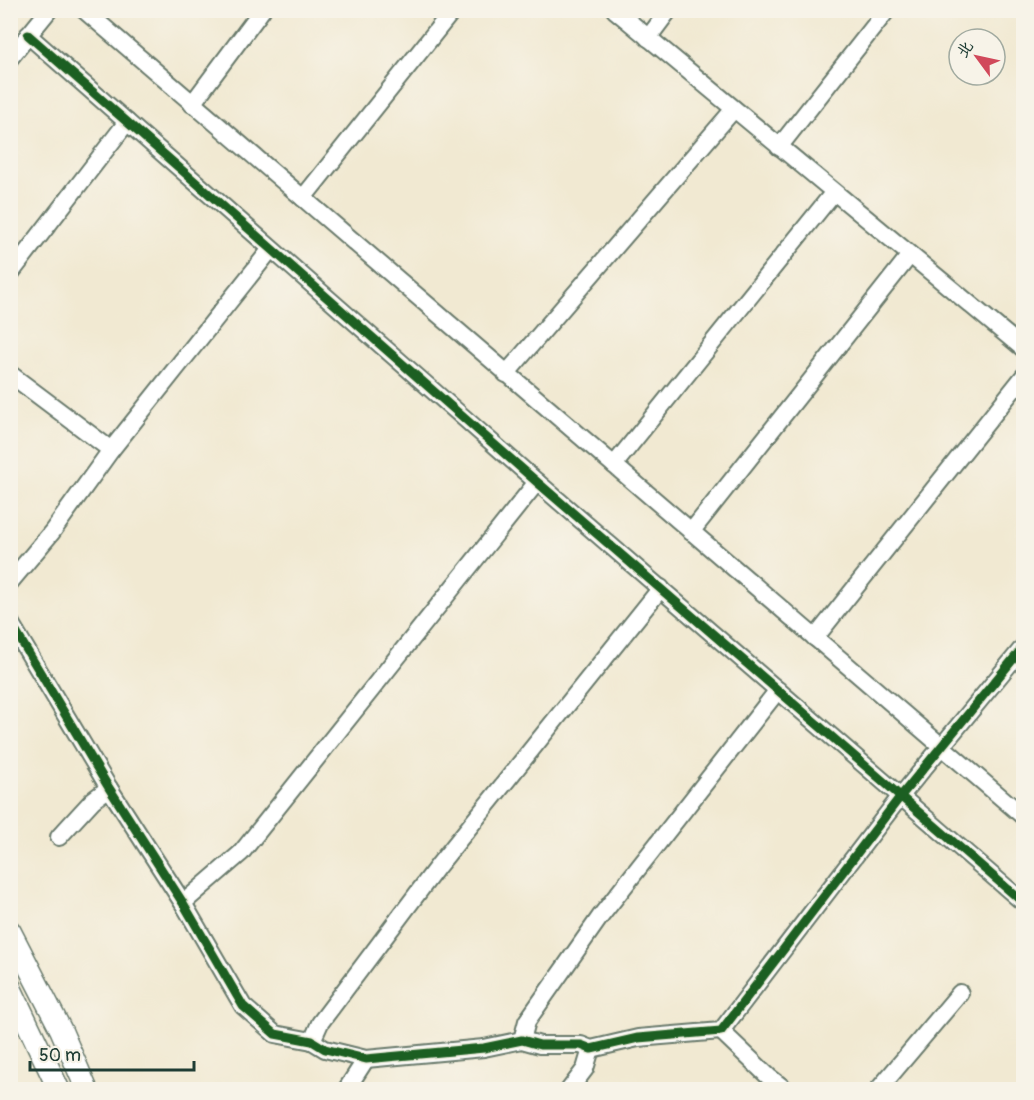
<svg xmlns="http://www.w3.org/2000/svg" width="1034" height="1100" viewBox="0 0 1034 1100" font-family="Pangolin,'LXGW WenKai TC',sans-serif">
<style>
.lines{fill:none;stroke-linecap:round;stroke-linejoin:round}
.minor-casing{stroke:#68796b;stroke-width:20}
.tertiary-casing{stroke:#68796b;stroke-width:24}
.minor{stroke:#fff;stroke-width:16}
.tertiary{stroke:#fff;stroke-width:21}
.cycleway-casing{stroke:#f7f3e8;stroke-width:13}
.cycleway{stroke:#1b5e20;stroke-width:9}
</style>
<rect width="100%" height="100%" fill="#f7f3e8"/>
<filter id="ink" filterUnits="userSpaceOnUse"><feTurbulence type="fractalNoise" baseFrequency=".0167" numOctaves="2"/><feDisplacementMap in="SourceGraphic" scale="12" xChannelSelector="R" yChannelSelector="G"/><feConvolveMatrix kernelMatrix="1 2 1 2 8 2 1 2 1" color-interpolation-filters="sRGB"/></filter>
<filter id="wash" filterUnits="userSpaceOnUse"><feTurbulence type="fractalNoise" baseFrequency=".008" numOctaves="4" result="noise"/><feDisplacementMap in="SourceGraphic" scale="24" xChannelSelector="R" yChannelSelector="G"/><feGaussianBlur stdDeviation="1.35" result="paint"/><feColorMatrix in="noise" values="0 0 0 0 0 0 0 0 0 0 0 0 0 0 0 0 0 1.4 0 .05"/><feComposite in="paint" operator="in"/></filter>
<g filter="url(#wash)">
<rect width="100%" height="100%" fill="#f1e9d2"/>
</g>
<g filter="url(#ink)">
<g class="lines">
<defs>
<g id="minor">
<polyline points="84,10 1024,817"/>
<polyline points="615,10 1024,349"/>
<polyline points="28,35 537,482 1024,903"/>
<polyline points="648,38 669,10"/>
<polyline points="10,58 49,10"/>
<polyline points="192,104 262,10"/>
<polyline points="779,147 887,10"/>
<polyline points="303,198 453,10"/>
<polyline points="10,274 127,122"/>
<polyline points="10,374 111,450"/>
<polyline points="506,374 734,109"/>
<polyline points="614,465 834,192"/>
<polyline points="691,532 910,255"/>
<polyline points="10,582 52,532 111,450 271,249"/>
<polyline points="10,622 109,788 183,903 243,1006 275,1034 312,1041 325,1049 366,1059 484,1048 522,1040 540,1045 581,1045 591,1049 638,1038 721,1031 900,797 1024,646"/>
<polyline points="815,638 1024,376"/>
<polyline points="59,837 93,800 109,788"/>
<polyline points="183,903 241,853 537,482"/>
<polyline points="721,1031 769,1077 786,1090"/>
<polyline points="522,1040 527,1021 600,917 778,690"/>
<polyline points="312,1041 320,1023 438,866 661,588"/>
<polyline points="346,1090 366,1059"/>
<polyline points="569,1090 585,1069 591,1049"/>
<polyline points="878,1090 960,993"/>
</g>
<g id="tertiary">
<polyline points="10,931 61,1030 87,1090"/>
<polyline points="10,987 59,1090"/>
</g>
</defs>
<!-- minor casing -->
<use href="#minor" class="minor-casing"/>
<!-- tertiary casing -->
<use href="#tertiary" class="tertiary-casing"/>
<!-- minor -->
<use href="#minor" class="minor"/>
<!-- tertiary -->
<use href="#tertiary" class="tertiary"/>
<defs>
<g id="cycleway">
<polyline points="28,35 537,482 1024,903"/>
<polyline points="10,622 109,788 183,903 243,1006 275,1034 312,1041 325,1049 366,1059 484,1048 522,1040 540,1045 581,1045 591,1049 638,1038 721,1031 900,797 1024,646"/>
</g>
</defs>
<!-- cycleway casing -->
<use href="#cycleway" class="cycleway-casing"/>
<!-- cycleway -->
<use href="#cycleway" class="cycleway"/>
</g>
</g>
<!-- margin -->
<rect width="1034" height="1100" fill="none" stroke="#f7f3e8" stroke-width="36"/>
<!-- north arrow -->
<g transform="translate(977 57) rotate(303)"><circle r="28" fill="#f7f3e8" stroke="#a1aaa0" stroke-width="1.5"/>
<path d="M0-4.5L10 22L0 15L-10 22Z" fill="#d1495b"/>
<text y="-9" font-size="16" font-weight="bold" text-anchor="middle" fill="#1f3d34">北</text>
</g>
<!-- scale -->
<path d="M30 1061v9h164v-9" fill="none" stroke="#1f3d34" stroke-width="3"/>
<text x="39" y="1061" font-size="18" fill="#1f3d34" stroke="#f7f3e8" stroke-width="4.5" paint-order="stroke">50 m</text>
</svg>
